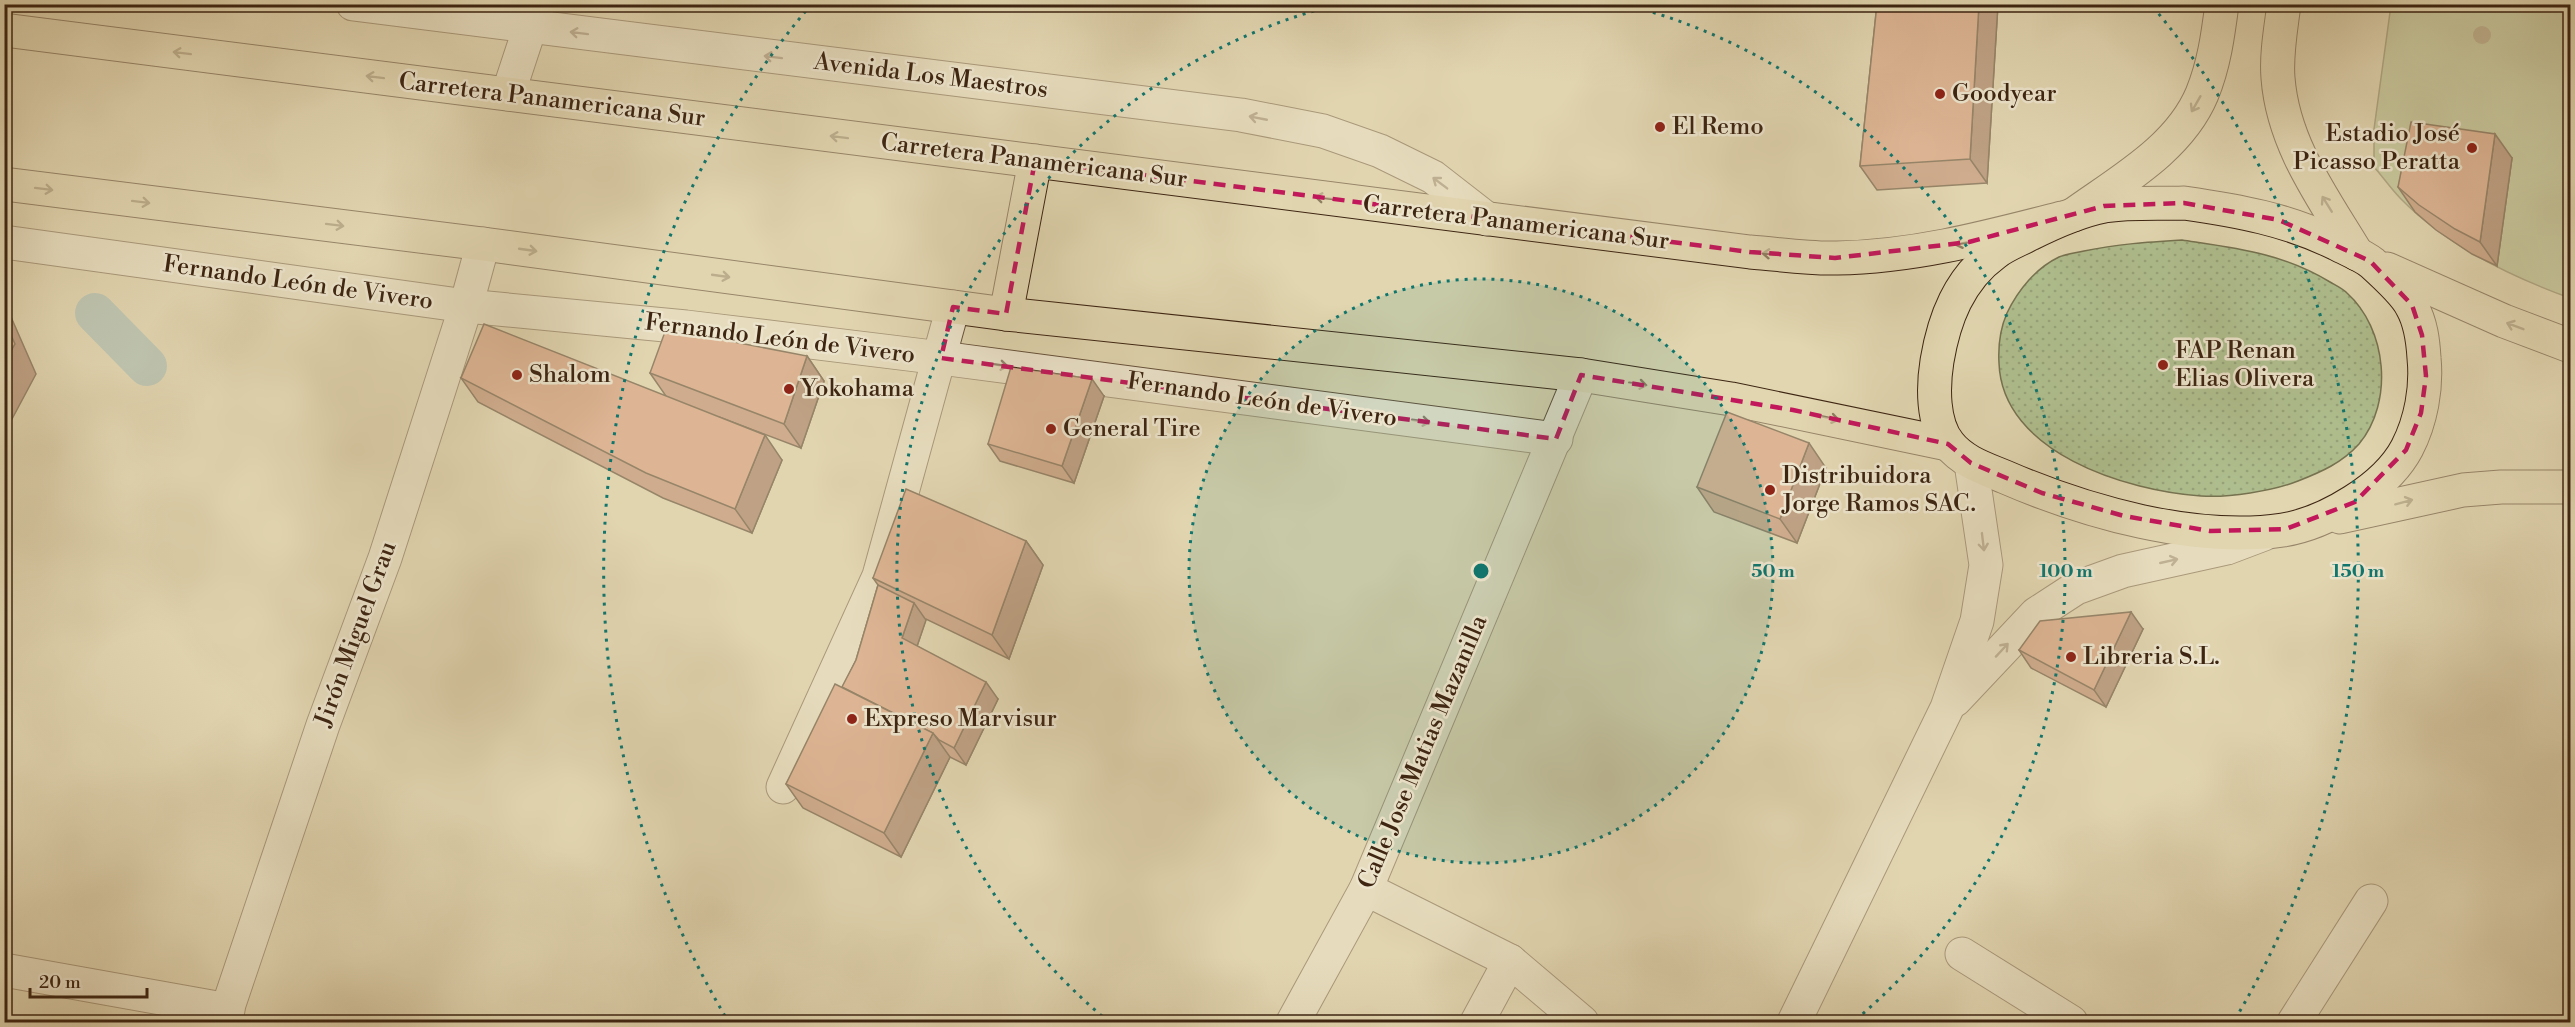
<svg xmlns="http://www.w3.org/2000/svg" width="2575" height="1027" viewBox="0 0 2575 1027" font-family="'Libre Bodoni',serif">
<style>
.park{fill:url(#park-dots);stroke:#767250;stroke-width:1.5}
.garden{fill:#afbe8e;stroke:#767250;stroke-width:1.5}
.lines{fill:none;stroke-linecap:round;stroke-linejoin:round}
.canal{stroke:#98b6b6;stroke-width:40}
.minor-casing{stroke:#66513a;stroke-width:35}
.major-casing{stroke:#3d2512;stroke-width:35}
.highway-casing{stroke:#3d2512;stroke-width:35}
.minor{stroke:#ece4cc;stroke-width:33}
.major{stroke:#e1d6b0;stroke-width:33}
.highway{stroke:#e1d6b0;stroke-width:33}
.tree{fill:#978a6a}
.wall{fill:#b97b62;stroke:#3d2512;stroke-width:1.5}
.shaded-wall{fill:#966450;stroke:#3d2512;stroke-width:1.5}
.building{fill:#d78f72;stroke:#3d2512;stroke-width:1.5}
.oneway{stroke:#94846f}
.oneway2{stroke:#8f7e61}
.marked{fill:none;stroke:#c2185b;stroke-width:4.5;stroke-dasharray:12 8;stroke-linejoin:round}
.ring{fill:none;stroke:#0f766e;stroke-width:3;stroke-dasharray:3 6}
.poi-dot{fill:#8f2418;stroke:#ece4cc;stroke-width:2}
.labels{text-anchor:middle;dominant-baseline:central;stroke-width:5;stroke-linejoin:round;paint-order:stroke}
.street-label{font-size:24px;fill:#3d2512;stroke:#ece4cc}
.poi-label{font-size:24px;fill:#3d2512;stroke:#ece4cc;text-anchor:start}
.centre{fill:#0f766e;stroke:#ece4cc;stroke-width:3}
.ring-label{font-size:18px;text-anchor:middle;font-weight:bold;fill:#0f766e;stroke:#ece4cc;stroke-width:5;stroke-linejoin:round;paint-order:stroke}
</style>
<defs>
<pattern id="park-dots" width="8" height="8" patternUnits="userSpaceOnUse" patternTransform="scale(1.5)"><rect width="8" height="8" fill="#afbe8e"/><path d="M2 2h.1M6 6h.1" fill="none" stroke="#97a379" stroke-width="1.8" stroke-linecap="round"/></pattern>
</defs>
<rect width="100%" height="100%" fill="#e1d6b0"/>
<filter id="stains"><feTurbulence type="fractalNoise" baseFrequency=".00333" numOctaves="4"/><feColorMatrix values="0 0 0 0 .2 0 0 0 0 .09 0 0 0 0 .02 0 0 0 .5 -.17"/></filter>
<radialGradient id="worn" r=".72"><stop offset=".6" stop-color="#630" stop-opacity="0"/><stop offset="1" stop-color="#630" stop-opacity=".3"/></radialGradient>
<!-- park -->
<path class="park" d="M2182 240C2235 248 2283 253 2330 282 2335 285 2342 288 2347 293 2387 329 2394 402 2359 444 2342 463 2321 472 2298 481 2273 491 2228 498 2201 496 2127 491 2002 453 1999 363 1998 345 2000 329 2007 313 2018 290 2036 268 2059 257 2066 254 2076 253 2084 251 2117 244 2149 242 2182 240Z"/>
<!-- garden -->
<path class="garden" d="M2391 5H2570V298C2509 276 2447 246 2401 199 2391 189 2383 177 2374 167V129Z"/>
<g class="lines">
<!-- canal -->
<polyline class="canal" points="95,313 147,366"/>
<defs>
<g id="minor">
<polyline points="353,4 1241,115 1323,131 1380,151 1433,177 1487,219"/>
<polyline points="508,94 537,6"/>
<polyline points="4,242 466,306 686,327 941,358 1556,439"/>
<polyline points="1955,700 2036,614 2076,588 2123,571 2227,548 2264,534"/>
<polyline points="783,787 879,576 953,307"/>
<polyline points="1366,889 1510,961 1582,1022"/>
<polyline points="1962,954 2071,1022"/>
<polyline points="4,970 228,1010"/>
<polyline points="223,1022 323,725 385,558 466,306 483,244"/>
<polyline points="1293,1022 1366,889 1581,375"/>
<polyline points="1477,1022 1510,961"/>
<polyline points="1794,1022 1947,708 1977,621 1986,565 1971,463"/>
<polyline points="2294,1022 2371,901"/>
</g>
<g id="major">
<path d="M2284 4C2281 28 2276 54 2278 78 2283 145 2324 199 2357 254"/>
<path d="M2073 215C2120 181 2179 149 2202 94 2214 65 2218 35 2222 4"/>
</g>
<g id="highway">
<path d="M4 30 1750 252C1779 254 1808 259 1837 258 1914 257 1988 237 2062 218"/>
<polyline points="4,184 483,244 1006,314 1581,375 1731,399 1948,444"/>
<path d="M2184 203C2239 211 2286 219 2337 244 2348 250 2362 255 2372 263 2383 273 2406 294 2412 307 2421 323 2423 341 2424 358 2427 388 2421 421 2407 448 2386 488 2326 523 2283 530 2195 543 2086 512 2005 477 1986 469 1963 462 1949 444 1932 423 1933 386 1937 361 1944 319 1959 279 1995 253 2005 245 2019 240 2030 234 2054 222 2078 211 2104 206 2130 202 2158 204 2184 203Z"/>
<polyline points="2387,269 2504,321 2570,346"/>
<polyline points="1006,314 1035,161"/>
<polyline points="2340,517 2463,490 2501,487 2570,487"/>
</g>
</defs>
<!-- minor casing -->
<use href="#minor" class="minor-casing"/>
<!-- major casing -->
<use href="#major" class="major-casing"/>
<!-- highway casing -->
<use href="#highway" class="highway-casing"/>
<!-- minor -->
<use href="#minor" class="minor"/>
<!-- major -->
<use href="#major" class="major"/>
<!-- highway -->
<use href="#highway" class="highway"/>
</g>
<!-- trees -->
<circle class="tree" cx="2482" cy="35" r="9"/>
<!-- wall -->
<g class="wall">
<polygon points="1877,4 1998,4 1987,183 1877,190 1860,166"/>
<polygon points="2512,158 2497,266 2472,254 2436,230 2415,212 2398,187"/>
<polygon points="807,356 824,381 801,448 719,417 782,460 752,533 663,498 478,402 461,378 666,396 650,373"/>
<polygon points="1104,396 1074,483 1000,461 988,444"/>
<polygon points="1826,468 1797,543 1714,512 1697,487"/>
<polygon points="1026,541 1043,565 1009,659 926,619 917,646 998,699 966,765 950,757 901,857 803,808 786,784 842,688 856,660 878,585 873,578"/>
<polygon points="2143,629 2106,707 2031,668 2019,650"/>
</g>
<!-- shaded-wall -->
<g class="shaded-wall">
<polygon points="1979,4 1998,4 1987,183 1970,159"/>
<polygon points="2495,134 2512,158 2497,266 2480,242"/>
<polygon points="4,301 36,374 4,434"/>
<polygon points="807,356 824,381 801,448 784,424"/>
<polygon points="1092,379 1104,396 1074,483 1062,466"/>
<polygon points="765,435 782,460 752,533 735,509"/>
<polygon points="1809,443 1826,468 1797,543 1780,519"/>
<polygon points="1026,541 1043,565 1009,659 992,635"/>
<polygon points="914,603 926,620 914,655 902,638"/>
<polygon points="2131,612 2143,629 2106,707 2094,690"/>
<polygon points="986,682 998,699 966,765 954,748"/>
<polygon points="933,733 950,757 901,857 884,833"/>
</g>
<!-- building -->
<g class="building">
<polygon points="1877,4 1979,4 1970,159 1860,166"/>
<polygon points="2411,122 2495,134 2480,242 2455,229 2419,205 2398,187"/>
<polygon points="4,320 15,344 4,363"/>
<polygon points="484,324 765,435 735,509 646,473 461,378"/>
<polygon points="666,329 807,356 784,424 650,373"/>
<polygon points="1011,367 1092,379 1062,466 988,444"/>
<polygon points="1727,412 1809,443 1780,519 1697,487"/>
<polygon points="906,489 1026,541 992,635 873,578"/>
<polygon points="878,585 914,603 902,638 986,682 954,748 939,740 933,733 842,687 856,660"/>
<polygon points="2131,612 2094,690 2019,650 2040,621"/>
<polygon points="835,684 933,733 884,833 786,784"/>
</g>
<!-- one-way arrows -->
<defs><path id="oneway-shaft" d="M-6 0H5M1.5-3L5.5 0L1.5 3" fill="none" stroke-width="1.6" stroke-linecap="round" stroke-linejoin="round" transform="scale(1.5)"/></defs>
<g class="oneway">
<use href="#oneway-shaft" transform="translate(579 33) rotate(-173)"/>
<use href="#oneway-shaft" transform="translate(773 57) rotate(-173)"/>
<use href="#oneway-shaft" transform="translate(1258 118) rotate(-169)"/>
<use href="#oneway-shaft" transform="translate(1440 183) rotate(-143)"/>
<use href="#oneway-shaft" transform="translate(999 365) rotate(8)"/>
<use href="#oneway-shaft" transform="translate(1421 421) rotate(8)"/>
<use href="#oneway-shaft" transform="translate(1983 542) rotate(83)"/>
<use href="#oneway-shaft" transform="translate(2169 561) rotate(-13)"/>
<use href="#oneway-shaft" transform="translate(2002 650) rotate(-47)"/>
</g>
<g class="oneway2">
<use href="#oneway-shaft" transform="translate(182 53) rotate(-173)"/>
<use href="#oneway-shaft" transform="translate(375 77) rotate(-173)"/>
<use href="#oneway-shaft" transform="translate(2196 104) rotate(120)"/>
<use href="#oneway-shaft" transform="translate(839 137) rotate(-173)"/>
<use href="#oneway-shaft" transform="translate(44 189) rotate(7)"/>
<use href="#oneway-shaft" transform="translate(1324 198) rotate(-173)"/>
<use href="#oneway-shaft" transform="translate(141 202) rotate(7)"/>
<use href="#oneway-shaft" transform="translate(2327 204) rotate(-122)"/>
<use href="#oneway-shaft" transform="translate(335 225) rotate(7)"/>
<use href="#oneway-shaft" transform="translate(1964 243) rotate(169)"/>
<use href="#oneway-shaft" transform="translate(528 250) rotate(8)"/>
<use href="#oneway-shaft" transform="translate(1771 254) rotate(-176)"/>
<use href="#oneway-shaft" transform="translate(721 276) rotate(8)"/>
<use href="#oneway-shaft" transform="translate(2515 326) rotate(-159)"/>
<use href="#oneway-shaft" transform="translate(1638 384) rotate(9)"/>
<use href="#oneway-shaft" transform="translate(1830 418) rotate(11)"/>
<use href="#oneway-shaft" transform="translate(2404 502) rotate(-15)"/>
</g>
<!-- marked area -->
<path d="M0 0H2575V1027H0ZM1035 161 1750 252 1835 258 1969 242 2104 206 2184 203 2279 220 2370 261 2412 305 2422 335 2426 376 2421 413 2406 450 2355 502 2286 529 2210 531 2124 516 2042 493 1971 463 1948 444 1793 410 1581 375 1556 439 941 358 953 307 1006 314Z" fill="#e1d6b0" fill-opacity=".55" fill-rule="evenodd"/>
<path class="marked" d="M1035 161 1750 252 1835 258 1969 242 2104 206 2184 203 2279 220 2370 261 2412 305 2422 335 2426 376 2421 413 2406 450 2355 502 2286 529 2210 531 2124 516 2042 493 1971 463 1948 444 1793 410 1581 375 1556 439 941 358 953 307 1006 314Z"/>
<!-- distance rings -->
<circle cx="1481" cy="571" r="292" fill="#0f766e" fill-opacity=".12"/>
<g class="ring">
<circle cx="1481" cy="571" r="292"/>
<path d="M1109 1022A585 585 0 0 1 1335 5M1627 5A585 585 0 0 1 1853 1022"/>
<path d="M725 1016A877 877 0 0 1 809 7M2153 7A877 877 0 0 1 2237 1016"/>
</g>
<!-- markers -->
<g class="poi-dot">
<circle cx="1940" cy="94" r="6"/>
<circle cx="1660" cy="127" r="6"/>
<circle cx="2472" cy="148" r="6"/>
<circle cx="2163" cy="365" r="6"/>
<circle cx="517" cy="375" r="6"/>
<circle cx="789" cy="389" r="6"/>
<circle cx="1051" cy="429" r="6"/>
<circle cx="1770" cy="490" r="6"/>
<circle cx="2071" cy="657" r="6"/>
<circle cx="852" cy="719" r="6"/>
</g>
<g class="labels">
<!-- street labels -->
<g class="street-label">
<text transform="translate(931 76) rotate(7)">Avenida Los Maestros</text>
<text transform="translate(552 100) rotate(7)">Carretera Panamericana Sur</text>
<text transform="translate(1034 161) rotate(7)">Carretera Panamericana Sur</text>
<text transform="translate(1516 223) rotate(7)">Carretera Panamericana Sur</text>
<text transform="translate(298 283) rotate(8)">Fernando León de Vivero</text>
<text transform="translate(780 339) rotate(7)">Fernando León de Vivero</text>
<text transform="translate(1262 400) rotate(8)">Fernando León de Vivero</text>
<text transform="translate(356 634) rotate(-70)">Jirón Miguel Grau</text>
<text transform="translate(1423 752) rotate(-67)">Calle Jose Matias Mazanilla</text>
</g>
<!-- poi labels -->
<g class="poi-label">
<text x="1952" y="94">Goodyear</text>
<text x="1672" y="127">El Remo</text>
<text x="2460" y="134" text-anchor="end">Estadio José<tspan x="2460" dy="28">Picasso Peratta</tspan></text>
<text x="2175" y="351">FAP Renan<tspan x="2175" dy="28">Elias Olivera</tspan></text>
<text x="529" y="375">Shalom</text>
<text x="801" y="389">Yokohama</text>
<text x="1063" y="429">General Tire</text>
<text x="1782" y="476">Distribuidora<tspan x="1782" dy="28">Jorge Ramos SAC.</tspan></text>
<text x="2083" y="657">Libreria S.L.</text>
<text x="864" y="719">Expreso Marvisur</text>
</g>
</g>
<circle cx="1481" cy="571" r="9" class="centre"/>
<g class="ring-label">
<text x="1773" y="577">50 m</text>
<text x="2066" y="577">100 m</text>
<text x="2358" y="577">150 m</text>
</g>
<!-- margin -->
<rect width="2575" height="1027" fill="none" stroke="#e1d6b0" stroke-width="24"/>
<rect x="6" y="6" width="2563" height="1015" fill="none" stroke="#3d2512" stroke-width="3"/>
<rect x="12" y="12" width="2551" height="1003" fill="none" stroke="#3d2512" stroke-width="1.5"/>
<!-- scale -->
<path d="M30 988v9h117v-9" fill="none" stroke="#3d2512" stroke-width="3"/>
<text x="39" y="988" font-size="18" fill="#3d2512" stroke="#ece4cc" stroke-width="4.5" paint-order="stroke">20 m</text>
<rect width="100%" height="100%" filter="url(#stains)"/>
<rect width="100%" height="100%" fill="url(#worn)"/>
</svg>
